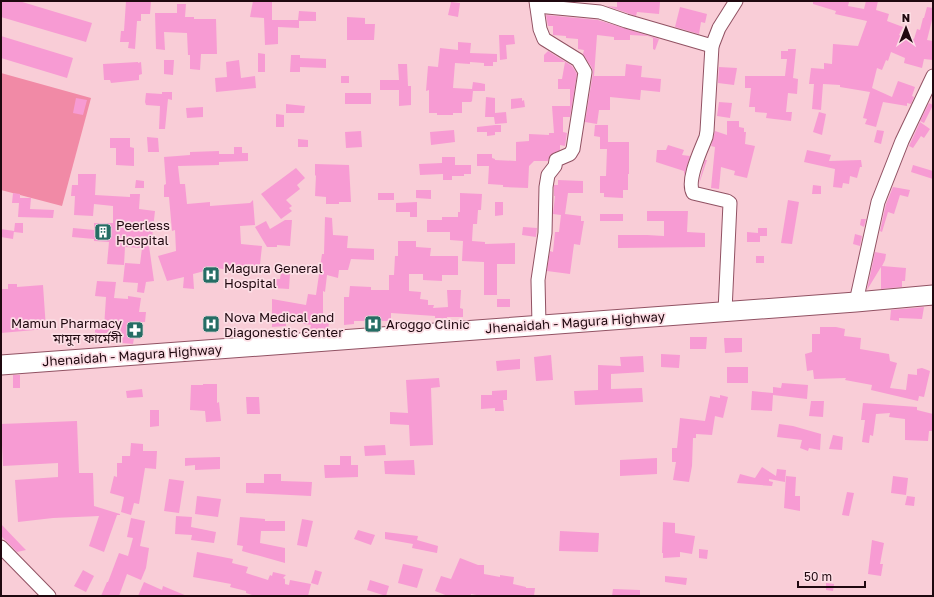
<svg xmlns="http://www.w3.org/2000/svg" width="934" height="597" viewBox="0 0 934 597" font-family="'Golos Text','Noto Sans Bengali',sans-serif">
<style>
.green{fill:#f18aa6}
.building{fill:#f79bd3}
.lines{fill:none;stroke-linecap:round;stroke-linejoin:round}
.minor-casing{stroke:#915263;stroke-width:15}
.highway-casing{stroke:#915263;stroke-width:21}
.minor{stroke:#fff;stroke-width:13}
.highway{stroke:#fff;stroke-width:19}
.labels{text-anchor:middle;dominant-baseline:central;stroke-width:3.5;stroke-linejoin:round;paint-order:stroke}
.poi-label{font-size:13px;fill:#1f080f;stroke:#fcdee5;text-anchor:start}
.street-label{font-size:13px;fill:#1f080f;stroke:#fcdee5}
</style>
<rect width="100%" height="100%" fill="#f9cdd7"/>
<!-- green -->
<polygon class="green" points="1,73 91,98 62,206 1,190"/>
<!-- building -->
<g class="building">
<polygon points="1,1 19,1 92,23 86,42 1,17"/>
<polygon points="126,1 151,1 150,14 141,14 141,21 137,21 135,49 128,48 129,42 120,42 121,31 124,31"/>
<polygon points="253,1 272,1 272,20 298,20 299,11 316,12 316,21 299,21 299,28 278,27 278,44 265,45 264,18 250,17"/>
<polygon points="617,1 660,2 659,14 637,12 636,16 607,6 617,7"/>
<polygon points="813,1 844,1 849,2 848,6 864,9 866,1 878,1 876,10 889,14 887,21 903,27 899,35 914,39 917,29 920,30 923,18 924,18 927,7 933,8 933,16 927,40 933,41 933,60 924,59 922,68 904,63 905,58 891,52 888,61 886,60 882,70 877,68 872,88 892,97 898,81 915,87 912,96 914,97 911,104 907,103 907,106 883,102 876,127 865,124 867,119 863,118 870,92 840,87 840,85 823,84 821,110 812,109 814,84 809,84 811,68 824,69 824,63 832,64 833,44 858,46 867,21 835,14 836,11 813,4"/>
<polygon points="451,2 460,3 458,17 448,15"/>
<polygon points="177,4 186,4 185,17 194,17 194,19 216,19 217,54 201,54 200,70 190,69 190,55 188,55 187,33 164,32 165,50 156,49 155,13 177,13"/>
<polygon points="680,7 707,14 705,23 701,22 699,34 675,27"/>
<polygon points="546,15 598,20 659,39 655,50 653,49 653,38 648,36 630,35 630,40 614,40 614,37 597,35 594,76 625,76 626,64 642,66 641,77 661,79 660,92 641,90 640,100 610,97 610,110 599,110 597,124 585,122 593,73 592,68 583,54 584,50 578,49 578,39 566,38 566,36 553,35 553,26 548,26"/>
<polygon points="347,17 365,18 365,24 375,24 374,40 347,40"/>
<polygon points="499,35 514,35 515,44 506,45 507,59 500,60"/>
<polygon points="1,36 73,58 67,78 1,58"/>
<polygon points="458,42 471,43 470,53 497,54 497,62 493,62 493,66 484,66 484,63 470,62 470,64 455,63 453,88 472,89 473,82 480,83 485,84 485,91 473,91 472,101 471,102 462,102 462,113 453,113 453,115 437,115 437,113 429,113 429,90 426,91 428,66 438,67 440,48 458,50"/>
<polygon points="788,49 796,49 793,78 798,79 797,94 788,93 786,112 792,112 791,121 766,118 767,113 755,112 755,107 749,107 751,88 745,88 745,76 785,76 787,59 781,59 781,51 788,51"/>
<polygon points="548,51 572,66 577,74 570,117 563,117 563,132 567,133 565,146 560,145 560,150 550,155 548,161 534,161 529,166 528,188 503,187 503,185 488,184 489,166 477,166 477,154 492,154 492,158 495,159 495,160 516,161 516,142 529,141 529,134 549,135 549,133 554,133 552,106 570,106 570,89 558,89 558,79 562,79 565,62 544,62 544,55"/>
<polygon points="258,53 265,54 265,72 258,72"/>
<polygon points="291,55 300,55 300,58 326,59 326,68 300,67 300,72 290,72"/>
<polygon points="164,60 174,60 173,75 164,74"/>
<polygon points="239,60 241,78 255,76 256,88 216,92 215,78 227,77 226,62"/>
<polygon points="138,62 138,63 141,62 142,74 139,75 139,80 111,83 110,80 104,80 103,64"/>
<polygon points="398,64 407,64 408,86 411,86 411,105 399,106 399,90 380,90 380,80 399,80"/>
<polygon points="719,67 737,68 734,85 718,83"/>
<rect x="341" y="76" width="8" height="7"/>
<polygon points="162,92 172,92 172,100 168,99 165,129 159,129 160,106 146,105 145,102 146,93 162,94"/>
<rect x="345" y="93" width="26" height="11"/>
<polygon points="486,97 495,98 495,113 506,112 507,123 495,124 494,117 485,117"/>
<polygon points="76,98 87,100 83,115 73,113"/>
<polygon points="522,98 522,101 524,100 525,107 511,109 511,99"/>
<polygon points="719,102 732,103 730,118 717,116"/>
<polygon points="929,103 933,105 924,123 920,121"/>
<polygon points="286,104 305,106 304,113 286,113"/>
<polygon points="203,107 203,117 187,118 186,108"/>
<polygon points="819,112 826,114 822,135 813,132"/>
<polygon points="276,114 284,115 284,127 276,127"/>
<polygon points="727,121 739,121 739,127 744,128 744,132 746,132 745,144 755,146 747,178 734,175 735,171 721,167 719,189 711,188 715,147 711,146 715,131 727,135"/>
<polygon points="920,122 930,129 924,138 921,136 913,148 909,146"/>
<polygon points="495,125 501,125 501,132 495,132 495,135 487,136 487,132 477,132 477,127"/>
<polygon points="595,125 608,125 608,142 629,142 629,174 628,174 628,190 623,190 623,198 604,197 604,193 600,193 600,176 606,176 607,149 600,149 600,137 594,136"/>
<polygon points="454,130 455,142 431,145 430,132"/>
<polygon points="877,130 884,131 881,144 874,142"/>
<polygon points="361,131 362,147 346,148 345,132"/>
<polygon points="147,137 158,138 159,152 148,152"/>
<polygon points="110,138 130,138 130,147 134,148 134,166 116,165 116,148 110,148"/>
<polygon points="298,139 308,140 308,147 298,147"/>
<polygon points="668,145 684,150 682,155 690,156 684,176 684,171 656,162 657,150 666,150"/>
<polygon points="234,147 242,147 242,153 248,153 248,161 219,162 219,165 178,166 180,184 185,184 187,204 210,202 210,206 250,203 253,200 255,225 240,226 241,244 262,246 259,274 216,268 193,274 194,289 183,288 184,277 167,281 158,256 176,251 175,230 172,231 169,197 164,197 164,185 166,184 164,157 190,155 190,152 219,151 219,154 234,154"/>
<polygon points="807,150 831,155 829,161 861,160 862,167 860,167 857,178 850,176 849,184 843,183 842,188 833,187 835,169 804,162"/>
<polygon points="442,157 455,157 455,165 471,165 471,174 464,174 464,176 452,176 452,180 443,180 443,174 420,175 419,164 442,163"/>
<polygon points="705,160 707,160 699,184 701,175"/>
<polygon points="315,164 349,165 351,202 339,202 339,204 326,204 326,197 315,196 316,175 315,176"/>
<polygon points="913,165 933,171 933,179 911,172"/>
<polygon points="296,168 305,178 297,185 300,189 286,200 292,206 289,208 292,211 281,219 261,194"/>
<polygon points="78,174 96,174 95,195 130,197 130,194 140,194 139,209 155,211 152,238 148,239 154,281 146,282 144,293 137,292 138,283 123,282 125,263 140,264 142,248 125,247 124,265 107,264 109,242 94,241 94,239 72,237 73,228 94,230 94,223 113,223 113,206 94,204 93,216 74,215 75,196 71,196 72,185 78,185"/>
<polygon points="136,180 144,181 144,188 135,188"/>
<polygon points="558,180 583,181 583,193 568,193 565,214 581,216 581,221 584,221 580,245 574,244 570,274 547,271 550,251 553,252 555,232 559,232 561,215 553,214 555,196 554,196 554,185 558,185"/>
<polygon points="813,185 821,186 821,194 812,194"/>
<polygon points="893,187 910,190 908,197 900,195 894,214 888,212 882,232 880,231 886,204"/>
<polygon points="416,190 431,190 431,199 416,198"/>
<polygon points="13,193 20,194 20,198 31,198 30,209 54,210 53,218 18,217 19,203 12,203"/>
<rect x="378" y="193" width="16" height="7"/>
<polygon points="460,193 482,194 481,210 478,210 477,224 473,224 472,241 485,242 485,244 515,243 515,264 497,264 497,295 484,295 484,262 462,261 463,241 450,240 450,232 427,232 427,220 442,220 442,217 458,217 458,212 460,212"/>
<polygon points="788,200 799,202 792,244 781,243"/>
<polygon points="417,202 417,217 410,217 410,212 396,212 396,203"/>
<polygon points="495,202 503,202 503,215 495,216"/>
<polygon points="647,211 688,211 687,232 705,233 705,247 618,248 618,235 647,235 664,236 664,221 647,221"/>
<rect x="600" y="214" width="23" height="7"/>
<polygon points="325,217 332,218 333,235 348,236 347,248 374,249 374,260 351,259 348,270 339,270 338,278 327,275 325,292 323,291 323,314 330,315 328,330 320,330 310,329 311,325 286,321 286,326 272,327 272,299 306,305 308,294 316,295 322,254 324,254"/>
<polygon points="861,219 866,219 864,227 860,225"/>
<polygon points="285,220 292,220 290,246 277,245 277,247 267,247 255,227 266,221 270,229"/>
<polygon points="15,223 23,223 23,233 14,232"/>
<polygon points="523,227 537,228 536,237 522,235"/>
<polygon points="758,228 767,228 767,236 760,236 760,242 747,242 747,232 758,233"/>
<polygon points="1,229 14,231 13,239 1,237"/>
<polygon points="855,234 862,236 860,246 853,244"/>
<polygon points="398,241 416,241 416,247 431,248 430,256 458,256 458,275 442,275 442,281 423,280 423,274 409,274 409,291 421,292 420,299 428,300 428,305 434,305 433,308 448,307 447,290 461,290 460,308 463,309 463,317 447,317 447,318 435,318 435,316 391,313 391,321 354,321 354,324 344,325 344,297 349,297 350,286 371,287 371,290 389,290 389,275 394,275 395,256 398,256"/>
<polygon points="875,252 886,254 885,260 882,266 906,268 905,281 902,281 902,287 881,289 881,267 867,290"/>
<rect x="756" y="256" width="8" height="7"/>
<polygon points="281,272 290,273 289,289 273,288 274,279 280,279"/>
<polygon points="97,281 116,282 114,298 128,299 128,296 141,298 139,312 146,312 145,322 140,322 138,339 134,338 133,344 121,343 121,335 105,333 105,336 95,336 95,327 104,328 106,297 95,296"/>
<polygon points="8,284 17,284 17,287 43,285 46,329 1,333 1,289 8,289"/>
<rect x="497" y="299" width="13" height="8"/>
<polygon points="924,307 922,319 899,318 899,321 890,320 891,310"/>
<polygon points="820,327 836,327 845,329 844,336 861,338 860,349 889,354 890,361 897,363 890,388 906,390 908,374 917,375 917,369 922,368 930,371 924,397 919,396 918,401 871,390 872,385 845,380 846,378 814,379 813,370 807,371 805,354 812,352 812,334 820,334"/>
<polygon points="690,337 707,337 706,349 690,349"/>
<polygon points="724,338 742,338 742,352 725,353"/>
<polygon points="661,354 680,355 679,368 661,367"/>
<polygon points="551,355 553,380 536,381 534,357"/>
<polygon points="643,356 644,372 611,374 611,389 642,388 643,402 575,405 574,391 598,390 598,365 621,366 620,357"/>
<polygon points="520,359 520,369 497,371 496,361"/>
<rect x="727" y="367" width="21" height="16"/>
<rect x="13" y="375" width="7" height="13"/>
<polygon points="439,378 440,387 431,388 433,445 410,446 409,425 390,424 390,412 408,413 406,380"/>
<polygon points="782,383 808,385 807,399 773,395 772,411 751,410 752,391 773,393 773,387 781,388"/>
<polygon points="203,384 217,384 217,403 219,402 221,421 206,422 205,411 190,410 191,385 203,385"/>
<polygon points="142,389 143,397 127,398 126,391"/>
<polygon points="507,390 507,400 503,400 504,411 495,411 495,408 481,409 481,395 492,395 492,391"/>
<polygon points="720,395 728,397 723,418 715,416 712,435 696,434 696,438 693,438 692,466 689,482 673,480 676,462 672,462 672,448 677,448 680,418 705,421 710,396 720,398"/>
<polygon points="246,397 259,397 260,414 247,414"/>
<polygon points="811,401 824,401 823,417 809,416"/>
<polygon points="863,403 917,407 917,410 933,414 933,431 929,431 928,441 905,440 905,419 889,417 890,413 876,414 873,436 870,435 869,443 862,442 865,420 861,420"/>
<polygon points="150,410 159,410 159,426 150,427"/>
<polygon points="77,421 79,473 93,473 94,506 120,514 120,515 117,515 104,552 89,546 99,516 53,518 18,522 15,480 58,477 58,463 3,466 1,424"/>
<polygon points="779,424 793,426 821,434 820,450 809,448 808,451 800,448 802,440 777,437"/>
<polygon points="833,435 843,437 842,450 829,449"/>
<polygon points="131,443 143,444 143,451 157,451 156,469 145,468 139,504 134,503 131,515 121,512 124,497 110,493 114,476 117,477 117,463 122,463 122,456 130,456"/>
<polygon points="385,445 386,455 365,456 364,446"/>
<polygon points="340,456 351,456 351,465 358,465 358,477 325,478 324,465 340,465"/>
<polygon points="220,457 220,469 195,470 195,465 185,466 185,458"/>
<polygon points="657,458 657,474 620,476 620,460"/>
<polygon points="414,460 415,475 385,474 384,461"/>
<polygon points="762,467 776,476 777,469 786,470 785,482 769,479 769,481 773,482 772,486 737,483 740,474 755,478"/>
<polygon points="264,474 281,474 281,481 312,482 311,496 246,493 246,483 264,483"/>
<polygon points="786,476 796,477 795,496 800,496 800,511 784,508"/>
<polygon points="893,476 908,478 906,495 891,493"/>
<polygon points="169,479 184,481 179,513 164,511"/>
<polygon points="847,492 854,493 849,516 842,515"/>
<polygon points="197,496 221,499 218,517 195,514"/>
<polygon points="907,496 915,497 914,506 905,505"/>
<polygon points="176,516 192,517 191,527 216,532 214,543 191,540 192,535 175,534"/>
<polygon points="240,517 265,519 265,521 285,521 285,531 261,531 260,543 285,548 285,563 242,551 243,546 237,545"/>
<polygon points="131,518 145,521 140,546 149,548 146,568 141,580 127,574 119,596 101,596 107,582 108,582 119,553 128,556 133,538 127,537"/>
<polygon points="302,519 313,521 307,547 297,545"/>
<polygon points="663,522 675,523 675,533 695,536 692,554 680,552 680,557 663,558 663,553 662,553"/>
<polygon points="1,524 21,545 26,550 17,552 1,536"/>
<polygon points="358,530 375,535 371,545 354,539"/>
<polygon points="560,531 599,533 598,552 559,551"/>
<polygon points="385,532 418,536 417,540 438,546 437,553 412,548 413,544 385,539"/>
<polygon points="872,540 884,543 880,564 883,564 881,576 868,574"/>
<polygon points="699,549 708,550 707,559 699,558"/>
<polygon points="197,552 233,559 232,563 248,567 246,573 268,580 270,575 272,576 273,572 286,575 283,578 285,579 285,584 289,585 290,580 311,584 308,596 255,596 246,593 246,591 230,587 231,584 193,577"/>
<polygon points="460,558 478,565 484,565 484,574 500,577 500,575 514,577 513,584 526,587 526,588 535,588 534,596 482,596 471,594 471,596 448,596 435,591 441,576 451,579"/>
<polygon points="403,564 423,569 417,588 398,583"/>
<polygon points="83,570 94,576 86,592 74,586"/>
<polygon points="315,570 322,572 318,585 311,583"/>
<polygon points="665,576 687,578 686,585 665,582"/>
<polygon points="370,580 389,586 386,596 367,590"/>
<polygon points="144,582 162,590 163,586 187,596 138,596"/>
<polygon points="826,583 834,584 833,591 826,590"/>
<polygon points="613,589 640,590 640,596 612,596"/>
</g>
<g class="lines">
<defs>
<g id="minor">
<polyline points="536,1 540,29 544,39 578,60 585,72 573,149 570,154 556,160 555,166 548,175 546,187 545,233 538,280 539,325"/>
<polyline points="537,6 600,12 626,21 712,46"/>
<polyline points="856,302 878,202 902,141 933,76"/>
<path d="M725 311 730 203 727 201 693 193C686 180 701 150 706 137L707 131 712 46 719 28 736 1"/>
<polyline points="1,547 49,596"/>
</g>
<polyline id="highway" points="1,365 856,302 933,295"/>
</defs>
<!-- minor casing -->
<use href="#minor" class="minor-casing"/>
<!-- highway casing -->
<use href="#highway" class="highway-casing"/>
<!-- minor -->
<use href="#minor" class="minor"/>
<!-- highway -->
<use href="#highway" class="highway"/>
</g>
<!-- icons -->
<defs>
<symbol id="building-square" viewBox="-11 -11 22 22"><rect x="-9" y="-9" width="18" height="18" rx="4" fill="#256d64" stroke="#fcdee5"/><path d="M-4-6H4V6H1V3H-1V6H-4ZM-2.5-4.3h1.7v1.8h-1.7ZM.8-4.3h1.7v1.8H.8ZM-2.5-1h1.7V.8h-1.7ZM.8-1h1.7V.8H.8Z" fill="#fff"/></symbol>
<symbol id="hospital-square" viewBox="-11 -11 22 22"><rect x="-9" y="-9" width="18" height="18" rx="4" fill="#256d64" stroke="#fcdee5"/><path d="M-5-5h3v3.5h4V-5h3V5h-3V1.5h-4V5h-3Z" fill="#fff"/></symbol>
<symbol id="pharmacy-square" viewBox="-11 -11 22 22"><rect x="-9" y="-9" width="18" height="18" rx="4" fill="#256d64" stroke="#fcdee5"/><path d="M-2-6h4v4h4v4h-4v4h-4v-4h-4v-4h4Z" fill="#fff"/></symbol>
</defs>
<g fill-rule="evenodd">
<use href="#building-square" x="93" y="222" width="20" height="20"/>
<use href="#hospital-square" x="201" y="265" width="20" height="20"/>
<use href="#hospital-square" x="201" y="314" width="20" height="20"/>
<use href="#hospital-square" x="363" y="314" width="20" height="20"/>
<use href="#pharmacy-square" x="125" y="320" width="20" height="20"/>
</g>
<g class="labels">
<!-- poi labels -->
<g class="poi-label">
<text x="116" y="225">Peerless<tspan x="116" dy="15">Hospital</tspan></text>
<text x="224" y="268">Magura General<tspan x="224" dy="15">Hospital</tspan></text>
<text x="224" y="317">Nova Medical and<tspan x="224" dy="15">Diagonestic Center</tspan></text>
<text x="122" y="323" text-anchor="end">Mamun Pharmacy<tspan x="122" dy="15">মামুন ফার্মেসী</tspan></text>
<text x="386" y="324">Aroggo Clinic</text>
</g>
<!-- street labels -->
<g class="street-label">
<text transform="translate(575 322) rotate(-4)">Jhenaidah - Magura Highway</text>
<text transform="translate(132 355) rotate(-4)">Jhenaidah - Magura Highway</text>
</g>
</g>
<!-- border -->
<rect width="934" height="597" fill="none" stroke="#1f080f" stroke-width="4"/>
<!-- north arrow -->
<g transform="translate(906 28)" stroke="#fcdee5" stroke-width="3" paint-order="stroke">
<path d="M0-3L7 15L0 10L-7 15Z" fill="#1f080f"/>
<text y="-6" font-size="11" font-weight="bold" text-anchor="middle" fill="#1f080f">N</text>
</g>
<!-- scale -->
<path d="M798 581v6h67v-6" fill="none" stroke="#1f080f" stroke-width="2"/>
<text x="804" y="581" font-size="12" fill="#1f080f" stroke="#fcdee5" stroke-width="3" paint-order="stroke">50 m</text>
</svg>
